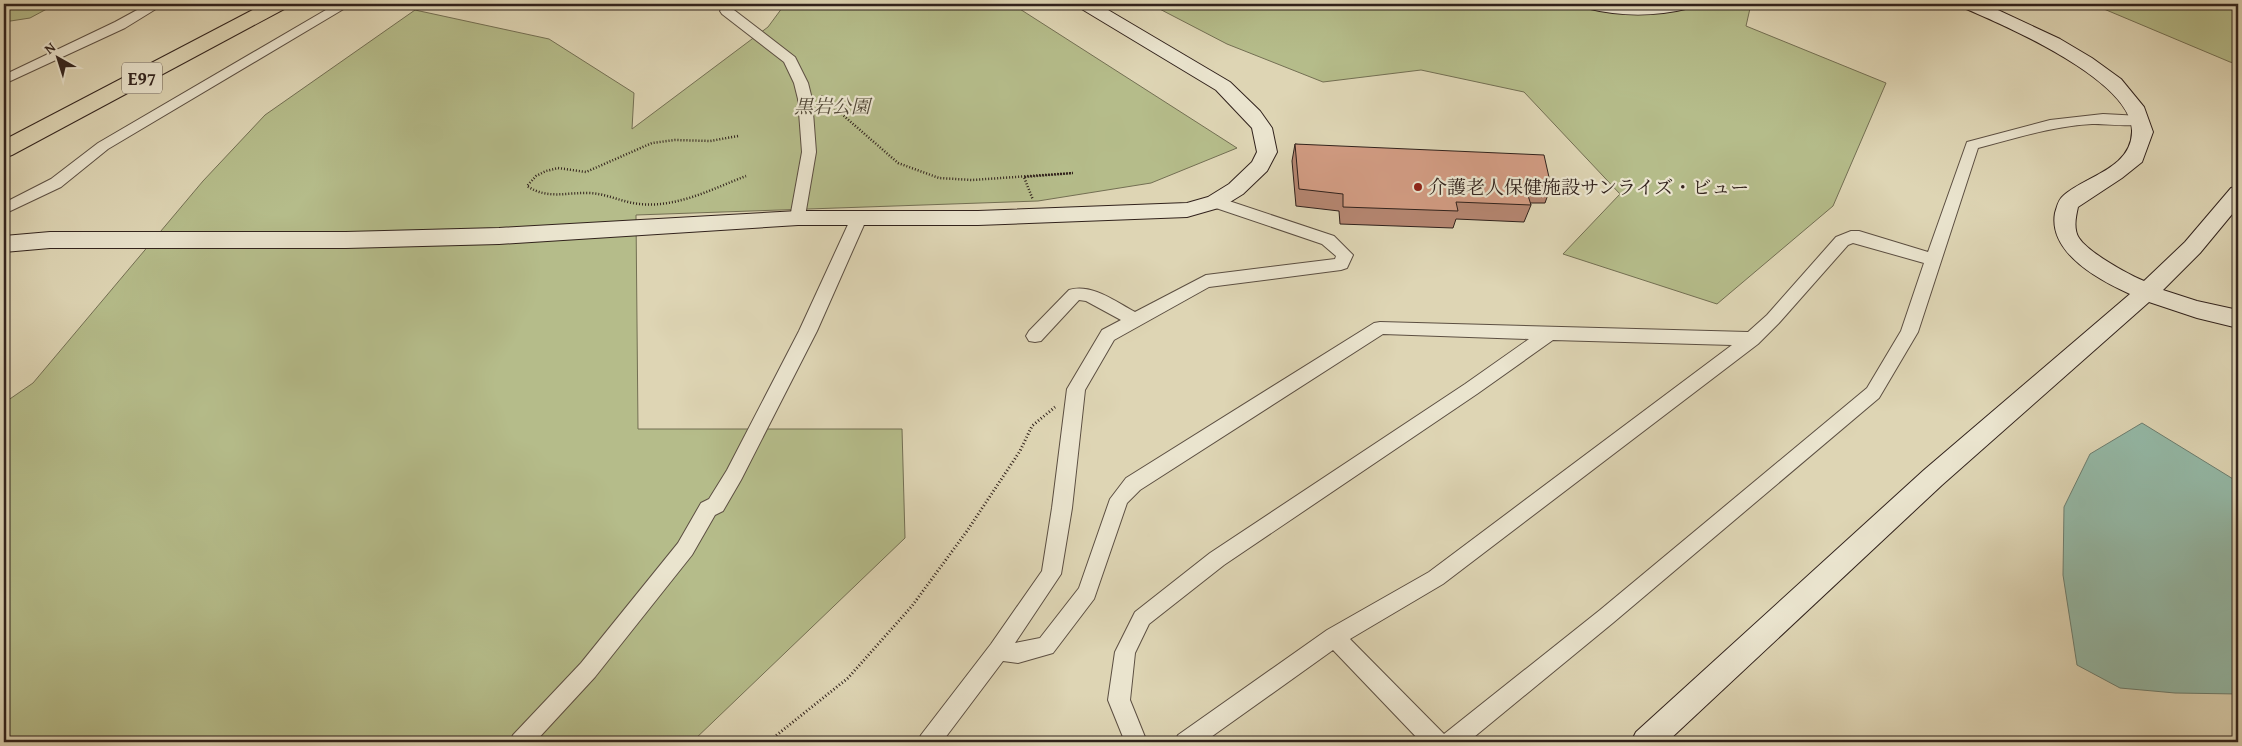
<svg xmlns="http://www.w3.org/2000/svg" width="2242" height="746" viewBox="0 0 2242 746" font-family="'Gentium Book Plus','Noto Serif JP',serif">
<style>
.green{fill:#b5bc8a;stroke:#736f53}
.water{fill:#94b9a7;stroke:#6c7d6f}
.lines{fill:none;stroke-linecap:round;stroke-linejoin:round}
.street-casing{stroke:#5c4f42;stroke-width:2}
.secondary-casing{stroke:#31221c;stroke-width:2}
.highway-casing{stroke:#31221c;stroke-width:2}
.path-far1{stroke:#31221c;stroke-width:2.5;stroke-dasharray:1 2;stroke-linecap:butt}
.path{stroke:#31221c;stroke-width:3;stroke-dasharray:1 2.5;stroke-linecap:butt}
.street{fill:#eae4ce;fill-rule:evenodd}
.secondary{fill:#eae4ce;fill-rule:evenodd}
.highway{fill:#ded5b4;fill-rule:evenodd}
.wall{fill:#b58671;stroke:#31221c}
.building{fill:#d29c83;stroke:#31221c}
.poi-dot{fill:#8f2418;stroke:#eae4ce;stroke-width:2}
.labels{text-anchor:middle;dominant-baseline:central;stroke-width:4.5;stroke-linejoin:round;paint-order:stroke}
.shield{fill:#eae4ce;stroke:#685c51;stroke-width:1}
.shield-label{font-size:18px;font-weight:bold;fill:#31221c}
.park-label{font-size:19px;font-style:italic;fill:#524838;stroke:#eae4ce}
.poi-label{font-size:19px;fill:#31221c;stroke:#eae4ce;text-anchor:start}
</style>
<rect width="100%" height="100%" fill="#ded5b4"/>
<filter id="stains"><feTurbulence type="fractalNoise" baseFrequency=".004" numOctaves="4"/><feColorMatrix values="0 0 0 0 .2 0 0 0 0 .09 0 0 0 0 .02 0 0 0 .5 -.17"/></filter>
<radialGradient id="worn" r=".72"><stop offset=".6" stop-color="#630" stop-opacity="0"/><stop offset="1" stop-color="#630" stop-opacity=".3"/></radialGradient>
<!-- green -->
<g class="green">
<polygon points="4,4 56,4 30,18 4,22"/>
<polygon points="785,4 1012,4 1237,148 1151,183 1038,201 636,215 638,429 902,429 905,538 692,742 4,742 4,403 33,383 203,181 265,115 415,10 549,39 634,93 632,129 768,27"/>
<polygon points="1150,4 1751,4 1746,26 1886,83 1833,206 1717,304 1563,254 1620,194 1524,92 1421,70 1323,82 1227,44"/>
<polygon points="2092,4 2238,4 2238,64 2230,62"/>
</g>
<!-- water -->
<polygon class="water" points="2142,423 2238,482 2238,694 2175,693 2120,688 2077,665 2063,575 2064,507 2090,454"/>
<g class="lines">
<defs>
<g id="street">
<polygon points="148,4 164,4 125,28 4,84 4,75 115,22"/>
<polygon points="336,4 352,4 108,149 61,187 4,214 4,203 51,179 98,143"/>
<polygon points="725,4 737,4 734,10 795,57 808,83 812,99 816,152 804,222 792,222 790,218 802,152 798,99 794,83 784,62 722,14 720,11"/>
<path d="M2103 114 2141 116 2148 121C2143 129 2103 123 2092 124 2053 126 2016 138 1978 148L1918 332 1879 398 1614 622 1468 742H1421L1333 650 1204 742H1175L1178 735 1327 630 1429 572 1732 345 1553 340 1477 394 1224 565 1149 624 1135 653 1130 700 1147 742H1125L1108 700 1115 652 1135 612 1210 553 1465 384 1529 339 1383 334 1140 490 1127 503 1094 599 1053 653 1018 663 1003 661 942 742H918L921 735 991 644 1042 571 1052 508 1067 389 1102 330 1121 320 1086 301 1079 300 1041 341 1035 342 1029 341 1026 336 1029 331 1069 290C1092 283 1116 302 1135 312L1206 275 1335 259 1336 256 1322 244 1210 206 1207 202 1210 198H1220L1334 236 1353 255 1347 268 1341 270 1209 287 1114 340 1085 390 1072 508 1061 574 1015 643 1040 638 1079 588 1110 499 1126 478 1374 323 1380 322 1748 332 1767 315 1836 237 1851 231H1859L1928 252 1967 142 2050 120ZM1853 243 1924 263 1901 331 1867 388 1600 610 1444 734 1350 639 1443 584 1758 344 1779 323 1848 245Z"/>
<polygon points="859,213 865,214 867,218 817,331 741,480 723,511 715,515 692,555 595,677 535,742 510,742 513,735 581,663 678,543 701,503 709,499 727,470 799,331 851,218 853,214"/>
</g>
<g id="secondary">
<polygon points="1077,4 1098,4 1230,82 1260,111 1272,128 1277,152 1267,171 1243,194 1222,207 1187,217 978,225 798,225 499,244 346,248 50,248 4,252 4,236 50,232 346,232 499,228 798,211 978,211 1187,203 1208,197 1229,184 1252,162 1257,152 1252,128 1216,90 1080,8"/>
<path d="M1583 4H1693L1690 8C1654 17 1622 17 1586 8Z"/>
<path d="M1961 4H1985L2060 39 2092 58 2121 79 2144 107 2153 132 2142 162 2122 178 2078 207C2076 216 2073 229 2079 238 2088 252 2127 274 2144 281L2185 242 2231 188 2238 186V207L2200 253 2163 290 2197 301 2238 310V328L2197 318 2149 302 1942 485 1667 742H1631L1636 732 1924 470 2130 294C2099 280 2048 253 2055 213 2057 207 2058 200 2063 196 2085 176 2131 169 2132 132 2134 81 2004 25 1964 8Z"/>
</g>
<polygon id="highway" points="264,4 289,4 286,8 12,155 4,158 4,140"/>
</defs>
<!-- street casing -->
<use href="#street" class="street-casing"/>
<!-- secondary casing -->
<use href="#secondary" class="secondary-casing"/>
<!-- highway casing -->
<use href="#highway" class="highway-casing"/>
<!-- path-far1 -->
<g class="path-far1">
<polyline points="821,96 898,163 939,178 972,180 1073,173 1024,177 1033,200"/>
<path d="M738 136 710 141 675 140 652 143 586 172 558 168 546 171 536 176 527 186C548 200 567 192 590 193 607 194 622 202 639 204 677 208 712 189 746 176"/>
</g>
<!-- path -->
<polyline class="path" points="768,742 848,678 912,606 967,531 1020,451 1032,426 1055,407"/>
<!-- street -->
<use href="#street" class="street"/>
<!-- secondary -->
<use href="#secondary" class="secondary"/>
<!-- highway -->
<use href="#highway" class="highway"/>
</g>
<!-- wall -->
<polygon class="wall" points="1295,144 1551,186 1545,203 1530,203 1531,205 1524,222 1456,219 1453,228 1340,224 1339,211 1296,206 1292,161"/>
<!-- building -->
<polygon class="building" points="1295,144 1544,155 1551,186 1525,186 1531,205 1456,202 1458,211 1343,207 1343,194 1299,189"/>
<!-- markers -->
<circle class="poi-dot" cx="1418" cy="187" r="5"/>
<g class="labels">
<!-- shield labels -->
<rect class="shield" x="122" y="62.5" width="40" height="31" rx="4"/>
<g class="shield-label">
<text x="142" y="78">E97</text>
</g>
<!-- park labels -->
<g class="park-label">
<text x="832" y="106">黒岩公園</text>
</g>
<!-- poi labels -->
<g class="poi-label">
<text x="1428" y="187">介護老人保健施設サンライズ・ビュー</text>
</g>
</g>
<!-- margin -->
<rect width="2242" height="746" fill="none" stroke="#ded5b4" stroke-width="20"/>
<rect x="5" y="5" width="2232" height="736" fill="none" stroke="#31221c" stroke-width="2.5"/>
<rect x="10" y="10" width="2222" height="726" fill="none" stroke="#31221c"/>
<!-- north arrow -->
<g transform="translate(58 58) rotate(321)" stroke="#eae4ce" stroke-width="4" paint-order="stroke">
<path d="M0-4L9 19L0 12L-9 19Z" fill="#31221c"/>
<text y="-8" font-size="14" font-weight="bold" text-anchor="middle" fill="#31221c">N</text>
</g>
<rect width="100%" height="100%" filter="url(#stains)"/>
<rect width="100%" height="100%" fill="url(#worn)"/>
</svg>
